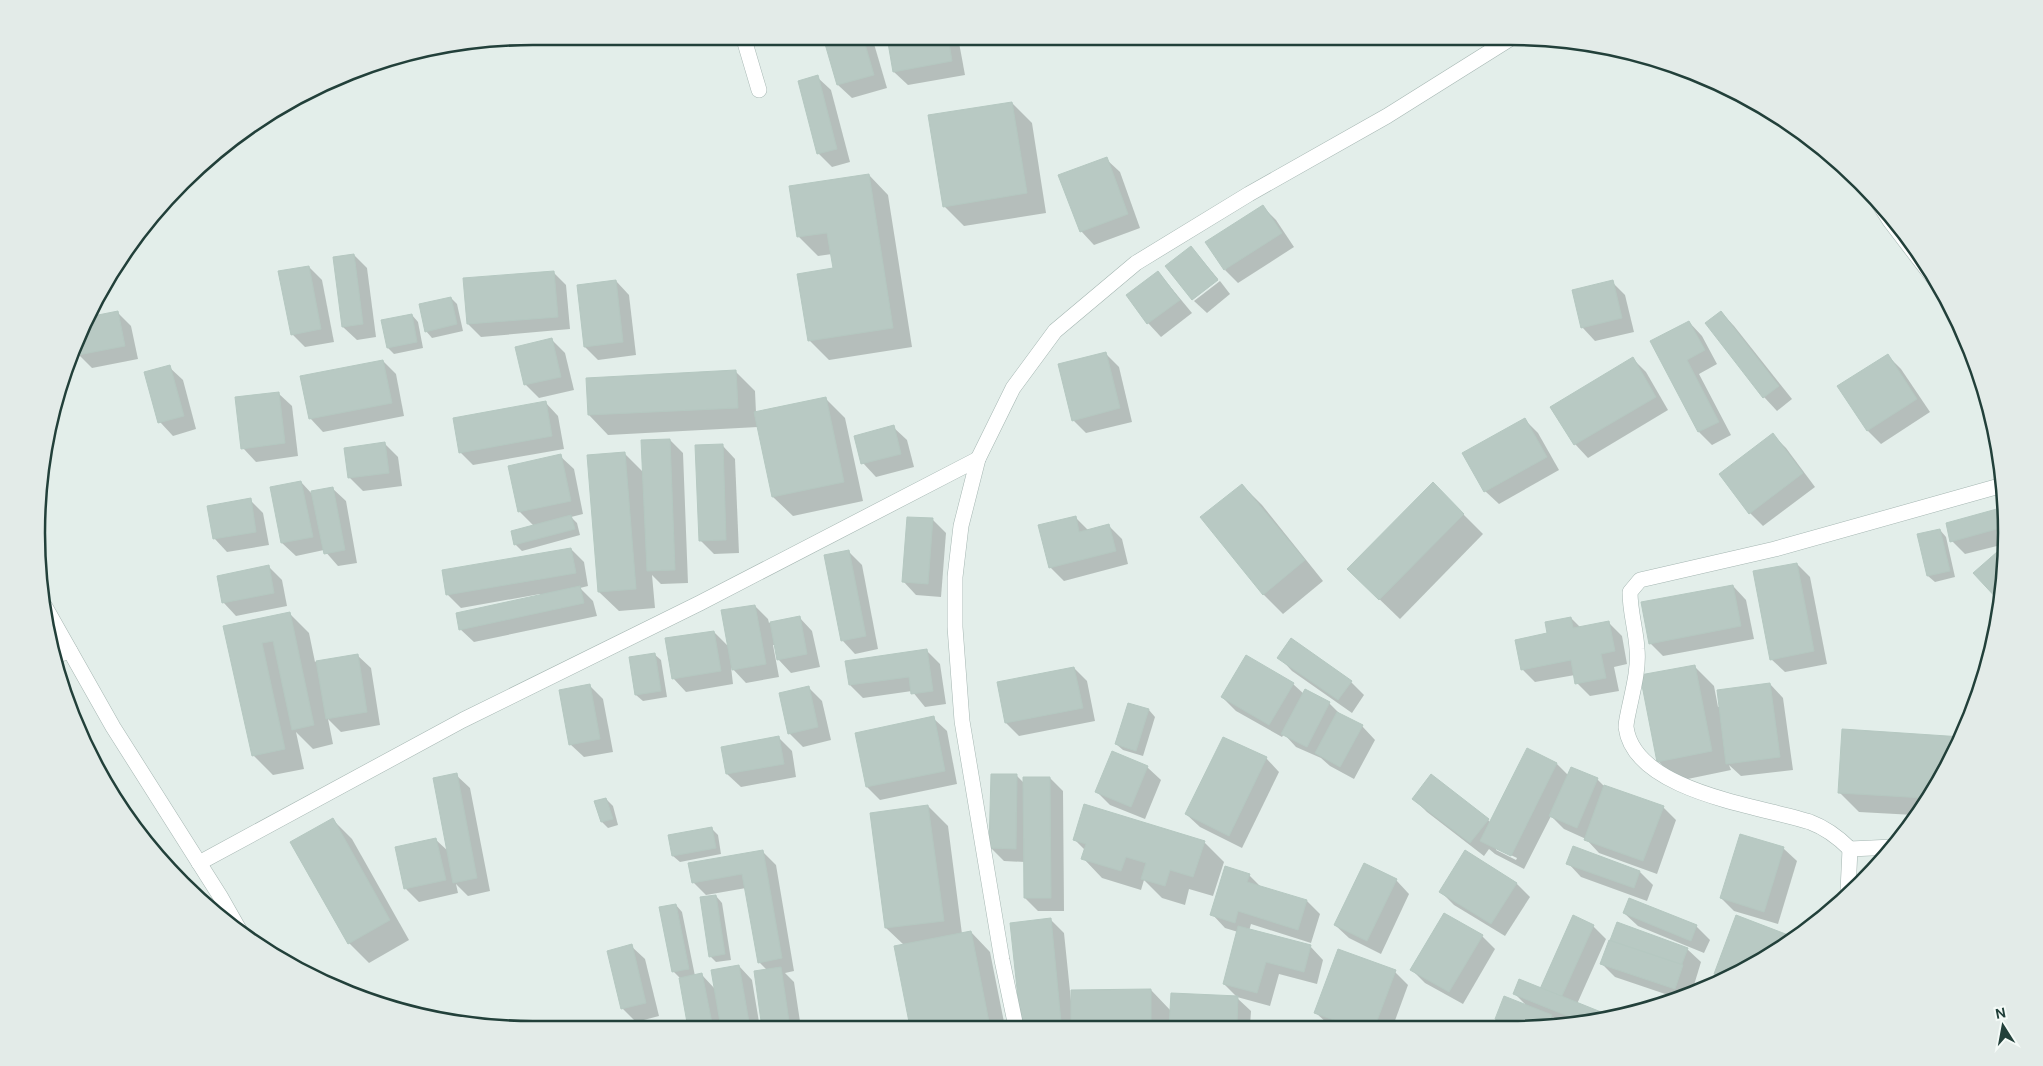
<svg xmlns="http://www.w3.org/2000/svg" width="2043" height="1066" viewBox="0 0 2043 1066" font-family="'DM Sans',sans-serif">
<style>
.shadow{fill:#0003;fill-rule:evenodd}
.building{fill:#b8c9c3;stroke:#b5c8c1}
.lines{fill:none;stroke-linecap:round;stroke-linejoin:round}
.minor-casing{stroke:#a5b6b2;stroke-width:16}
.minor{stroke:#fff;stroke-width:15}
.rim{fill:none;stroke:#22403a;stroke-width:2.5}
</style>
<rect width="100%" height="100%" fill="#e3eeea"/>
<!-- shadow -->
<g class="shadow">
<polygon points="824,37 872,37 887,88 852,98 838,85"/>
<polygon points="888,37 958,37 965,75 908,85 894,72"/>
<polygon points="817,77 831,90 850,162 832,167 818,153"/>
<polygon points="1012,103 1032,123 1046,213 964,226 944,206"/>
<polygon points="1106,159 1120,172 1140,228 1094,245 1081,231"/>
<polygon points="869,175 888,195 912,347 829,360 809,340 834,269 832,254 818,256 799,237"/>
<polygon points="1263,207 1276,220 1294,247 1238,283 1225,270"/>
<polygon points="1191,247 1218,279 1193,299 1167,266"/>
<polygon points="354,255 367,268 376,337 357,340 343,327 334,258"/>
<polygon points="309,267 322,280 334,342 305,347 292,334"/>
<polygon points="553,272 566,285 570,329 481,337 468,324"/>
<polygon points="1158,272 1192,313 1161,337 1148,323 1127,295"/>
<polygon points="616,281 629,295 636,355 598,360 585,347"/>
<polygon points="1220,281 1230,294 1207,313 1194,301"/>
<polygon points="1612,282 1625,295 1634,332 1595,341 1582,327"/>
<polygon points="451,298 457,304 463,331 432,338 426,331"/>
<polygon points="1721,312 1734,326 1792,399 1777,411 1764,397 1707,323"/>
<polygon points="118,313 131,326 138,359 92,368 79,355 76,340 87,319"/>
<polygon points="412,315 418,322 423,348 394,354 388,348"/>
<polygon points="1689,322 1702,336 1717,364 1699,374 1731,435 1712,445 1699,432 1652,342"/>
<polygon points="552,340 565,353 574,390 539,398 525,384"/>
<polygon points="1105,353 1119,367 1132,422 1086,433 1073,420"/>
<polygon points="1887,355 1901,369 1930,412 1881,444 1868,431 1839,387"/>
<polygon points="1633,359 1646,372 1668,410 1588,458 1575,444"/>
<polygon points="383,361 396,374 404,416 323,432 310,418"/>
<polygon points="169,367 183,380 196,429 173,436 160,422"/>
<polygon points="735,371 755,391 756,413 825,398 845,418 863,501 793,516 773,497 758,427 608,435 589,415"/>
<polygon points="278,393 292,406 298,456 256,462 243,448"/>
<polygon points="545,402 558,416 564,449 473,465 460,452"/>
<polygon points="1525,420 1538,433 1559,470 1499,504 1485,491"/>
<polygon points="893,427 907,440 914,467 876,477 863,463"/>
<polygon points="1773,435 1786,448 1815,487 1763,526 1750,513"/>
<polygon points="670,440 683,453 688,583 661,584 652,575 655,608 619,611 599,592 624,453 644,473"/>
<polygon points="385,444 398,457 402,486 363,491 349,477"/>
<polygon points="722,445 735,459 739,553 714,554 700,540"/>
<polygon points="560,456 574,469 583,514 571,517 577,523 580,535 522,551 515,544 534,526 519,511"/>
<polygon points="42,473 43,481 40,482"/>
<polygon points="301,482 313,495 332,488 346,501 357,563 338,566 324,550 296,556 282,543"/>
<polygon points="1433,484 1483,534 1400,619 1348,569"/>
<polygon points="1242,485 1262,505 1323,581 1283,614 1263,594"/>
<polygon points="250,500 263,513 269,545 227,552 214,538"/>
<polygon points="2004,508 2005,544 1965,554 1952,541"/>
<polygon points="1075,517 1089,531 1109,526 1122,539 1128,564 1064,581 1050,567"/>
<polygon points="933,520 946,533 941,597 916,595 903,581"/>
<polygon points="1940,530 1946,537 1955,577 1935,582 1928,576"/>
<polygon points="571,549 584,562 588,586 580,588 593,601 597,616 474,642 460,629 540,596 540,594 461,608 447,594"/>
<polygon points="849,552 862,565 878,649 855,654 842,640"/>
<polygon points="1797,564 1810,577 1827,664 1785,672 1771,659"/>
<polygon points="269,567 282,580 287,606 236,616 223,602"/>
<polygon points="1733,586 1746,600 1754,639 1663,656 1650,643"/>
<polygon points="755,606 768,619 769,623 799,617 812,631 820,667 791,673 778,659 775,645 773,645 779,677 746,683 731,667 733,684 686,692 673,678 714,632 729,647"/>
<polygon points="289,613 309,633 315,662 357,655 371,668 380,725 341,732 328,719 333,744 313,749 296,732 304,769 273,775 253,755 225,626"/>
<polygon points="1571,618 1581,628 1609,623 1622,636 1627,664 1614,667 1619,691 1590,696 1577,683 1575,675 1535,682 1522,669"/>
<polygon points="927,651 940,664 946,704 925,707 912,691 863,698 850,685"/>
<polygon points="654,654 661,660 667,697 643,701 636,695 630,658"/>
<polygon points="1279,657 1351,682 1364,695 1352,713 1292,671"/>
<polygon points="1694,666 1714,686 1718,707 1770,684 1783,698 1793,770 1741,776 1729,765 1731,770 1678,781 1658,761"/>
<polygon points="1074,668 1087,681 1095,721 1019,736 1006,723 998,683"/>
<polygon points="1293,684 1304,694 1305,691 1329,703 1343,717 1362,726 1375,740 1354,779 1330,766 1321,758 1296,747 1284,734 1282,737 1236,711 1222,697"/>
<polygon points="589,685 603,699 613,752 584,757 570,744"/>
<polygon points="809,688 822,701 831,740 803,747 789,733"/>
<polygon points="1128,704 1149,710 1155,717 1143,756 1123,750 1116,744"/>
<polygon points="933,718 947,731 957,784 880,800 867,787"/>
<polygon points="778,737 792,751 796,777 741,787 727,774 723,748"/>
<polygon points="1961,738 1955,753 1914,815 1859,812 1839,792"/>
<path d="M1528 750 1557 764 1568 775 1571 768 1597 779 1604 786 1663 807 1676 820 1657 874 1599 853 1586 839 1564 829 1551 816 1524 869 1495 854 1489 849 1484 856 1427 812 1413 798 1488 820 1491 823ZM1496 848 1517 858 1516 860 1496 850Z"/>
<polygon points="1266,758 1279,772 1242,848 1200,827 1186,814"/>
<polygon points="1147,767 1161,780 1145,819 1110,805 1097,792"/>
<polygon points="456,775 470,788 490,891 468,896 456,884 458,893 419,902 406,889 435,839 449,852"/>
<polygon points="1017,776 1024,783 1050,778 1063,791 1064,911 1038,911 1025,898 1025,862 1004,861 991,848"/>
<polygon points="606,799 613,806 618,825 608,828 602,822"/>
<polygon points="928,806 948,826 962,934 971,932 990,952 1005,1027 911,1027 895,947 904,945 886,928"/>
<polygon points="332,819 352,839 409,940 369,963 349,943"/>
<polygon points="711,828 718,835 721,854 680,862 673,856 670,836"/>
<polygon points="1075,840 1204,842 1224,862 1213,896 1189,889 1185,905 1162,898 1144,880 1141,890 1102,878 1083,858 1085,850"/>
<polygon points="1783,848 1797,861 1778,924 1734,911 1721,898"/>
<polygon points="762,851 776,865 794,971 785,973 794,982 801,1028 763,1028 767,970 759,962 746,888 706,895 693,882"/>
<polygon points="1466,852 1517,884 1530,897 1505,936 1454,905 1441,892"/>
<polygon points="1568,863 1640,872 1653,885 1647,901 1581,877"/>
<polygon points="1249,875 1261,887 1307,901 1320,914 1311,943 1251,924 1249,931 1310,946 1323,960 1317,984 1279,974 1270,1006 1237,997 1224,984 1238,932 1225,928 1212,914"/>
<polygon points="1396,880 1409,894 1381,954 1349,938 1335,925"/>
<polygon points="716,896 722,903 731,960 716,962 710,956"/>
<polygon points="676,905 682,912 695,976 702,975 715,989 739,966 752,980 760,1028 690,1028 680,978 673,971"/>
<polygon points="1624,913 1696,926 1710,940 1704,953 1638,926"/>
<polygon points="1050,919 1064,933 1071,1001 1151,990 1171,1011 1237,998 1251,1011 1250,1026 1024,1027 1022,1026"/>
<polygon points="1593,926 1606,939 1577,1004 1609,1016 1575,1025 1552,1017 1561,1026 1503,1026 1496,1019 1527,1006 1514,993 1541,989"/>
<polygon points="1482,936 1495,949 1463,1004 1425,983 1412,970"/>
<polygon points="1794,939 1786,946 1722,980 1715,974"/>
<polygon points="631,946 645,959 659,1016 636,1022 622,1008"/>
<polygon points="1686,948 1701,962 1691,995 1677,998 1615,977 1602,964"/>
<polygon points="1395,972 1408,985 1393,1026 1330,1026 1315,1012"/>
</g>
<!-- building -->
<g class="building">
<polygon points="823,37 863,37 874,75 837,85"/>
<polygon points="887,37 948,37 952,61 893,72"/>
<polygon points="818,75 837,149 817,154 798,81"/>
<polygon points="1012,102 1027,193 943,207 928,115"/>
<polygon points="1107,157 1128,214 1080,232 1058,175"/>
<polygon points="869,174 893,328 808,341 797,274 833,268 827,233 797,237 789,186"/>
<polygon points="1263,205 1282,233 1224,270 1205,242"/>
<polygon points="1191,246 1218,280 1192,300 1165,266"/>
<polygon points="354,254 363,324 342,327 333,257"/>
<polygon points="309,266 321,329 291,335 278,271"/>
<polygon points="554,271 558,317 467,324 463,278"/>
<polygon points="1158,271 1180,300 1147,324 1126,295"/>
<polygon points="616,280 623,342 584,347 577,285"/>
<polygon points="1613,280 1622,318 1581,328 1572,290"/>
<polygon points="451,297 457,324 425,332 419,304"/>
<polygon points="118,311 125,346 78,355 75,342 88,317"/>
<polygon points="1721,311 1779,386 1763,398 1705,323"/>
<polygon points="412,314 417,342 387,348 381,320"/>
<polygon points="1689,321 1705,350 1687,360 1719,422 1698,432 1650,341"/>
<polygon points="552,338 561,377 524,385 515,347"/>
<polygon points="1106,352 1120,408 1072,421 1058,364"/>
<polygon points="1888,354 1917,399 1867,431 1837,386"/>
<polygon points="1633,357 1656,397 1574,445 1550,407"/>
<polygon points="383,360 392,403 309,419 300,376"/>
<polygon points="170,365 184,416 158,423 144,372"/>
<polygon points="736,370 738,408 588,415 586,378"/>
<polygon points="279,392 285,443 241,449 235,397"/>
<polygon points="826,397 844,482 772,497 754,412"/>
<polygon points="546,401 552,436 459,453 453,418"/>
<polygon points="1525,418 1547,457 1484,492 1462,453"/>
<polygon points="894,425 901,454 861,464 854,436"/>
<polygon points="1773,433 1803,473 1749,514 1719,474"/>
<polygon points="670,439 675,570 647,571 641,440"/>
<polygon points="385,442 389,473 348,478 344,448"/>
<polygon points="723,444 726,540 699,541 695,445"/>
<polygon points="625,452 636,589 598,592 587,455"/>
<polygon points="561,454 571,501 518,512 508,466"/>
<polygon points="301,481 313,537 281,543 270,487"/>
<polygon points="1433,482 1464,514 1379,600 1347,569"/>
<polygon points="1242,484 1305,560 1263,595 1200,517"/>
<polygon points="333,487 345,550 324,554 311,491"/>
<polygon points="251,498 256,532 213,539 207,506"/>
<polygon points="2004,507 2004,527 1950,542 1946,523"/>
<polygon points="571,515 575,529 514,545 511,531"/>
<polygon points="1076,516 1079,532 1109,524 1116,551 1049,568 1038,525"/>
<polygon points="907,517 933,518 928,584 902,582"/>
<polygon points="1940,529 1950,571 1927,576 1917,534"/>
<polygon points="2005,545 2006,566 2000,602 1973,573"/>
<polygon points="571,548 576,573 446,595 442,570"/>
<polygon points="849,550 866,636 841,641 824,555"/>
<polygon points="1797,563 1814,651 1770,660 1753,571"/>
<polygon points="269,565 274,593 222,603 217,576"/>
<polygon points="1733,585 1741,626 1649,644 1641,602"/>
<polygon points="580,586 584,603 459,630 456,613"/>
<polygon points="755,605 766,664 732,670 721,610"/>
<polygon points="290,612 314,725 292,730 273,641 262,643 285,749 252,756 223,626"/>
<polygon points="800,616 807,654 777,660 770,622"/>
<polygon points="1571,617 1573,628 1609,621 1615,651 1601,654 1606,678 1575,684 1571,660 1521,670 1515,640 1547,633 1545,622"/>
<polygon points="714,631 721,671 672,679 665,638"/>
<polygon points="1291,638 1352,681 1338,700 1277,658"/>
<polygon points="927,649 933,691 911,694 909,677 849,685 845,661"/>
<polygon points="655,653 661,691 635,695 629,657"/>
<polygon points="358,654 367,712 326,719 316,661"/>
<polygon points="1246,655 1294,683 1269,725 1221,697"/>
<polygon points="1695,665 1712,751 1657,762 1640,675"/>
<polygon points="1074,667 1083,708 1005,723 997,682"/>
<polygon points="1770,683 1780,757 1726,764 1717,690"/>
<polygon points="590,684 600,739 569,745 559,690"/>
<polygon points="809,686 818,727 788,734 779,693"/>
<polygon points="1305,689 1330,702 1307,747 1281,734"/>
<polygon points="1128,703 1149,709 1136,751 1115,744"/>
<polygon points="1337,712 1363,725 1340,767 1315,753"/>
<polygon points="934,716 945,771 866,787 855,733"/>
<polygon points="1842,729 1962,737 1955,753 1925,798 1838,793"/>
<polygon points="779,736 784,764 726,774 721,747"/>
<polygon points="1223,737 1267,757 1229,836 1185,814"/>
<polygon points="1527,748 1557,763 1511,856 1480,841"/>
<polygon points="1112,751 1148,766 1131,807 1095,792"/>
<polygon points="1571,767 1598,778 1577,828 1549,816"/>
<polygon points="457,773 477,878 453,883 433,778"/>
<polygon points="991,774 1017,774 1016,849 989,848"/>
<polygon points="1431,774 1489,819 1470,843 1412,799"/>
<polygon points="1023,777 1050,777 1051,898 1024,898"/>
<polygon points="1604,785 1664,806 1643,861 1584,840"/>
<polygon points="606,798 613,819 601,822 594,801"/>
<polygon points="1084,804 1205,841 1193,877 1170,870 1165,886 1141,879 1146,863 1126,857 1121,871 1081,859 1086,844 1073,840"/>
<polygon points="928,805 944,921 885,928 870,813"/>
<polygon points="333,818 390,920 348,944 290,842"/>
<polygon points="712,827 716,848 672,856 668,835"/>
<polygon points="1740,834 1784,847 1764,912 1720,898"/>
<polygon points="436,838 446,880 404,889 395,847"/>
<polygon points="1573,846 1640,871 1634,888 1566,864"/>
<polygon points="763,850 782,958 758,963 742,874 692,883 688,863"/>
<polygon points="1465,850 1517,883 1491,924 1439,892"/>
<polygon points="1364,863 1397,879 1367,941 1334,925"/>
<polygon points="1225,866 1250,874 1247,882 1307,900 1298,930 1238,911 1235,923 1210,915"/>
<polygon points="716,895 725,954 709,957 700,897"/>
<polygon points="1629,898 1697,925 1691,941 1623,913"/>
<polygon points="676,904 689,969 672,972 659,907"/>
<polygon points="1444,913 1483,935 1449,992 1410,970"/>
<polygon points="1573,915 1594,925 1561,998 1540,989"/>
<polygon points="1736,915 1796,938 1786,946 1725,979 1714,974"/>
<polygon points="1051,918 1061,1022 1021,1026 1010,923"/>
<polygon points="1617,922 1688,948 1680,969 1609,943"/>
<polygon points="1238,926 1311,945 1304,972 1266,962 1257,993 1223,984"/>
<polygon points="971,931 990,1027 910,1027 894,946"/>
<polygon points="1609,940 1683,965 1675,989 1600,964"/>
<polygon points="632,944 646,1003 621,1009 607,951"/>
<polygon points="1338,949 1396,970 1375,1026 1351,1026 1314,1013"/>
<polygon points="739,965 750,1028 721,1028 711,970"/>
<polygon points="781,967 790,1028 762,1028 754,971"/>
<polygon points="702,973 713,1028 688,1028 679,978"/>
<polygon points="1519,979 1611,1016 1585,1023 1513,994"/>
<polygon points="1151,989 1151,1027 1071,1027 1071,990"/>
<polygon points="1171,993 1238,996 1237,1026 1169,1027"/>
<polygon points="1504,996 1552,1015 1548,1026 1510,1026 1495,1019"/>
</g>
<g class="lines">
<defs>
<g id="minor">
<polyline points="743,36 759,90"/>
<polyline points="1876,199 1890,221 1942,289"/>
<polyline points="44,605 113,727 220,896 241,933"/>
<polyline points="52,657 70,651"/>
<path d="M1893 847 1850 849C1838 837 1826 828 1810 822 1761 806 1634 792 1626 727 1626 722 1628 714 1629 709 1633 690 1639 668 1637 649 1636 630 1630 612 1630 592L1640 580 1775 549 2003 485"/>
<polyline points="199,863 463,720 700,603 978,459"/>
<polyline points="1848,891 1850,849"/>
<polyline points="1016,1027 1002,960 962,721 955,627 955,577 961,526 978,459 1013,388 1055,331 1136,263 1249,194 1387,116 1513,37"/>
</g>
</defs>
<!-- minor casing -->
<use href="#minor" class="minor-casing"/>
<!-- minor -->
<use href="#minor" class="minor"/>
</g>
<!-- crop -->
<path d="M0 0H2043V1066H0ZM533 45H1510A488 488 0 0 1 1998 533V533A488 488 0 0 1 1510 1021H533A488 488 0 0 1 45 533V533A488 488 0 0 1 533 45Z" fill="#e3ebe8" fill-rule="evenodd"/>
<path class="rim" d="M533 45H1510A488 488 0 0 1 1998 533V533A488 488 0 0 1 1510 1021H533A488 488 0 0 1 45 533V533A488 488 0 0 1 533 45Z"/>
<!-- north arrow -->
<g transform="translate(2003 1026) rotate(349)" stroke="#f4faf7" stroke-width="4" paint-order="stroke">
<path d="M0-4L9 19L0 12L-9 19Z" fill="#22403a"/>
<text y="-8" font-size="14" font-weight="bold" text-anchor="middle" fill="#22403a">N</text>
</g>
</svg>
